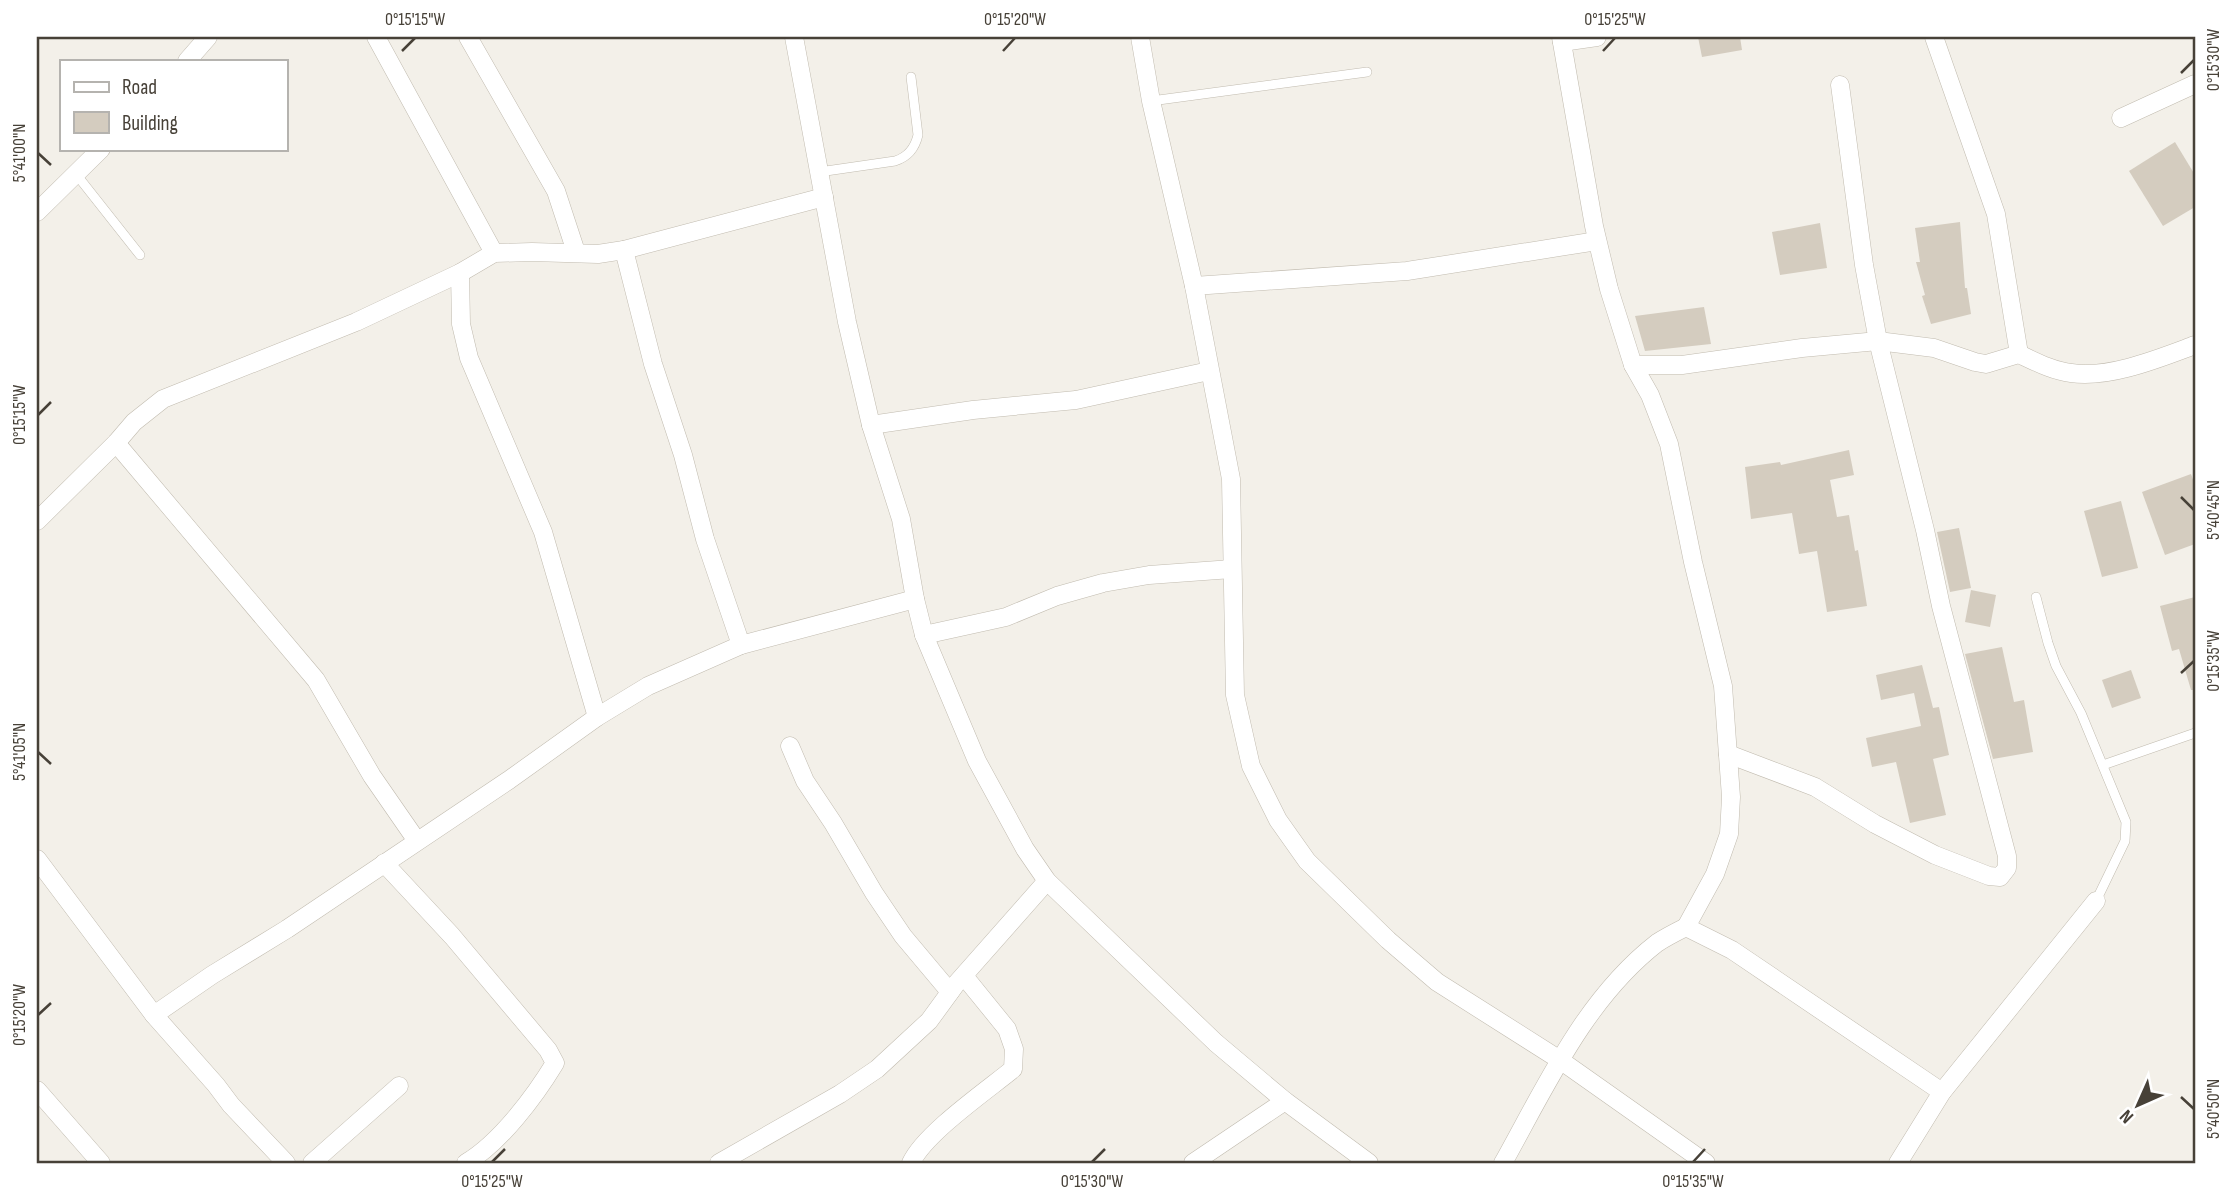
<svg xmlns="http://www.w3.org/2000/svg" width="2232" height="1200" viewBox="0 0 2232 1200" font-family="'Sofia Sans Condensed',sans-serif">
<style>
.building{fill:#d4ccbf}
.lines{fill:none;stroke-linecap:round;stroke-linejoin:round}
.service-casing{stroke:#c1bbaf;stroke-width:10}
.minor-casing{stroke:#c1bbaf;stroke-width:19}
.service{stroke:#fff;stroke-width:9}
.minor{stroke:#fff;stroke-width:18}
.ticks{fill:none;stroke:#474138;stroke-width:2.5}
.neatline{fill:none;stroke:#474138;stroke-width:2.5}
.ticks-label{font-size:18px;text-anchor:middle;fill:#474138}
</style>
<rect width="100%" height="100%" fill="#f3f0e9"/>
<!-- building -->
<g class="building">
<polygon points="1698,37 1740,37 1742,50 1702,57"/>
<polygon points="2175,142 2195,175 2195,207 2163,226 2129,171"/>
<polygon points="1960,222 1965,288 1967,288 1971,314 1931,324 1922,296 1925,295 1916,262 1920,262 1915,228"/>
<polygon points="1820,223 1827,268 1780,275 1772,232"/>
<polygon points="1704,307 1711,344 1645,351 1635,316"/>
<polygon points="1849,450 1854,475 1830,480 1837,517 1849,515 1855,551 1858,550 1867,606 1827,612 1817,551 1799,554 1792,513 1751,519 1745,467 1780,462 1781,465"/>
<polygon points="2191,474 2195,485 2195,544 2165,555 2142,492"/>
<polygon points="2121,501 2138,568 2102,577 2084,511"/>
<polygon points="1959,528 1971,588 1950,592 1937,532"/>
<polygon points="1971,590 1996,595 1990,627 1965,622"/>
<polygon points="2195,597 2195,690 2191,690 2179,649 2172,651 2160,606"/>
<polygon points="2002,647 2014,702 2024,700 2033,752 1993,759 1965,654"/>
<polygon points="1922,665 1933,708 1939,707 1949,755 1933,759 1946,815 1910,823 1896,762 1872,767 1866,738 1921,726 1914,693 1881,700 1876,675"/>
<polygon points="2131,670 2141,698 2112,708 2102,680"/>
</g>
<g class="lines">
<defs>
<g id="service">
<polyline points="1151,101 1367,72"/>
<path d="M819 172 895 161C908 157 915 148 918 135L911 77"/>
<polyline points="76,174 140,255"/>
<polyline points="2036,597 2048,643 2056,666 2081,713 2126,822 2125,841 2096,901"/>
<polyline points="2103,765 2195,733"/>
</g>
<g id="minor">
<polyline points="376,37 494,253"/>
<polyline points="468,37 556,191 576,252"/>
<polyline points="794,37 847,322 871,425 901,519 915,599 924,635 977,761 1025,849 1047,881 1216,1043 1285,1101 1369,1163"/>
<polyline points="1140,37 1151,101 1194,286 1231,479 1235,695 1251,766 1278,820 1307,861 1388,940 1437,982 1560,1060 1706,1163"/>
<polyline points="1561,37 1594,226 1609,289 1633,365 1650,395 1669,444 1693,562 1723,686 1731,797 1729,834 1715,874 1686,927"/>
<polyline points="1934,37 1996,214 2019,354"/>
<polyline points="1562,42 1597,37"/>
<polyline points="187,61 208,37"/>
<polyline points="2121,118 2195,84"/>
<polyline points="37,212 101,149"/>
<polyline points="624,250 653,364 683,455 705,539 741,645"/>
<polyline points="460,273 461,324 469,358 543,532 597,717"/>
<polyline points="1194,286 1407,271 1597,241"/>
<path d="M1633 365H1682L1802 348 1878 341 1934 348 1975 362 1986 364 2019 354C2036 362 2053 371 2071 373 2109 379 2160 358 2195 345"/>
<polyline points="871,425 973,410 1076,400 1209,371"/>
<polyline points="116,443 316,680 372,776 417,841"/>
<polyline points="37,521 116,443 134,422 163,399 356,322 460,273 494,253 532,252 598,254 624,250 824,197"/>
<polyline points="924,635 1006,617 1057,596 1103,583 1149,575 1232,569"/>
<polyline points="790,746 805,781 833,823 874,893 903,936 950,992"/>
<polyline points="1728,754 1815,787 1875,824 1935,855 1989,876 2000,877 2007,868 2007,856 1941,606 1925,530 1878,341 1864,265 1840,85"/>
<polyline points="37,859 154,1015 216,1085 231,1105 286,1163"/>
<path d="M384 863 452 936 548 1050 555 1063C535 1096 500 1143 466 1163"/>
<polyline points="154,1015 212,975 287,929 509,780 597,717 648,686 741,645 915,599"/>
<polyline points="37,1090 101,1163"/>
<polyline points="312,1163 399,1086"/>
<polyline points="719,1163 840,1094 877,1069 929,1021 956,984 1047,881"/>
<path d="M911 1163C924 1134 986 1091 1013 1069L1014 1049 1007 1029 964 976"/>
<polyline points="1193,1163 1285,1101"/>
<path d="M1503 1163C1546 1086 1585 999 1657 943 1666 937 1676 932 1686 927L1732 950 1942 1092"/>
<polyline points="1898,1163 1942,1092 2096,901"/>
</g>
</defs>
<!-- service casing -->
<use href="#service" class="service-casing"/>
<!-- minor casing -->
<use href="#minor" class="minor-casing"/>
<!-- service -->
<use href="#service" class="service"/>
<!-- minor -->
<use href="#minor" class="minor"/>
</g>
<!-- ticks -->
<path class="ticks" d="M402 51 415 38M1003 51 1015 38M1603 51 1615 38M2181 73 2194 60M38 153 51 165M38 415 51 402M2181 497 2194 510M2181 673 2194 661M38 752 51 764M38 1015 51 1003M2181 1097 2194 1109M492 1162 505 1149M1092 1162 1105 1149M1693 1162 1705 1149"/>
<!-- border -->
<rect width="2232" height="1200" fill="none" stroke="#ffffff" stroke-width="77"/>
<!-- legend -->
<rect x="60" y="60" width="228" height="91" fill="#ffffff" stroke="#b5b3af" stroke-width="2"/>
<rect x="74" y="82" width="35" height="10" fill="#ffffff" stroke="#b5b3af" stroke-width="2"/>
<text x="122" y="94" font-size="21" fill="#474138">Road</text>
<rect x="74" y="112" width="35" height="21" fill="#d4ccbf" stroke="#b5b3af" stroke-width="2"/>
<text x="122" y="130" font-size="21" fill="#474138">Building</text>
<!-- north arrow -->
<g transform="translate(2138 1105) rotate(225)" stroke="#ffffff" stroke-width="5" paint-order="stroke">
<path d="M0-5L12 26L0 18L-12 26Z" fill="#474138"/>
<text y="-10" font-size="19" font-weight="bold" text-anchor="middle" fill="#474138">N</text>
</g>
<rect x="38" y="38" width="2156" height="1124" class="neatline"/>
<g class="ticks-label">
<text x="415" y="25">0°15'15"W</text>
<text x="1015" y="25">0°15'20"W</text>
<text x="1615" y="25">0°15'25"W</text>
<text transform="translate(2213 60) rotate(-90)" y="6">0°15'30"W</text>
<text transform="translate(19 153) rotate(-90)" y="6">5°41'00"N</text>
<text transform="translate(19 415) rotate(-90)" y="6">0°15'15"W</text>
<text transform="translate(2213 510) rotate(-90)" y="6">5°40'45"N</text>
<text transform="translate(2213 661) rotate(-90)" y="6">0°15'35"W</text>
<text transform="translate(19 752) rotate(-90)" y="6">5°41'05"N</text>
<text transform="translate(19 1015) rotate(-90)" y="6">0°15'20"W</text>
<text transform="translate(2213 1109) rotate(-90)" y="6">5°40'50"N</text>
<text x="492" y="1187">0°15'25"W</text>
<text x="1092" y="1187">0°15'30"W</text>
<text x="1693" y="1187">0°15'35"W</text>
</g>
</svg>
